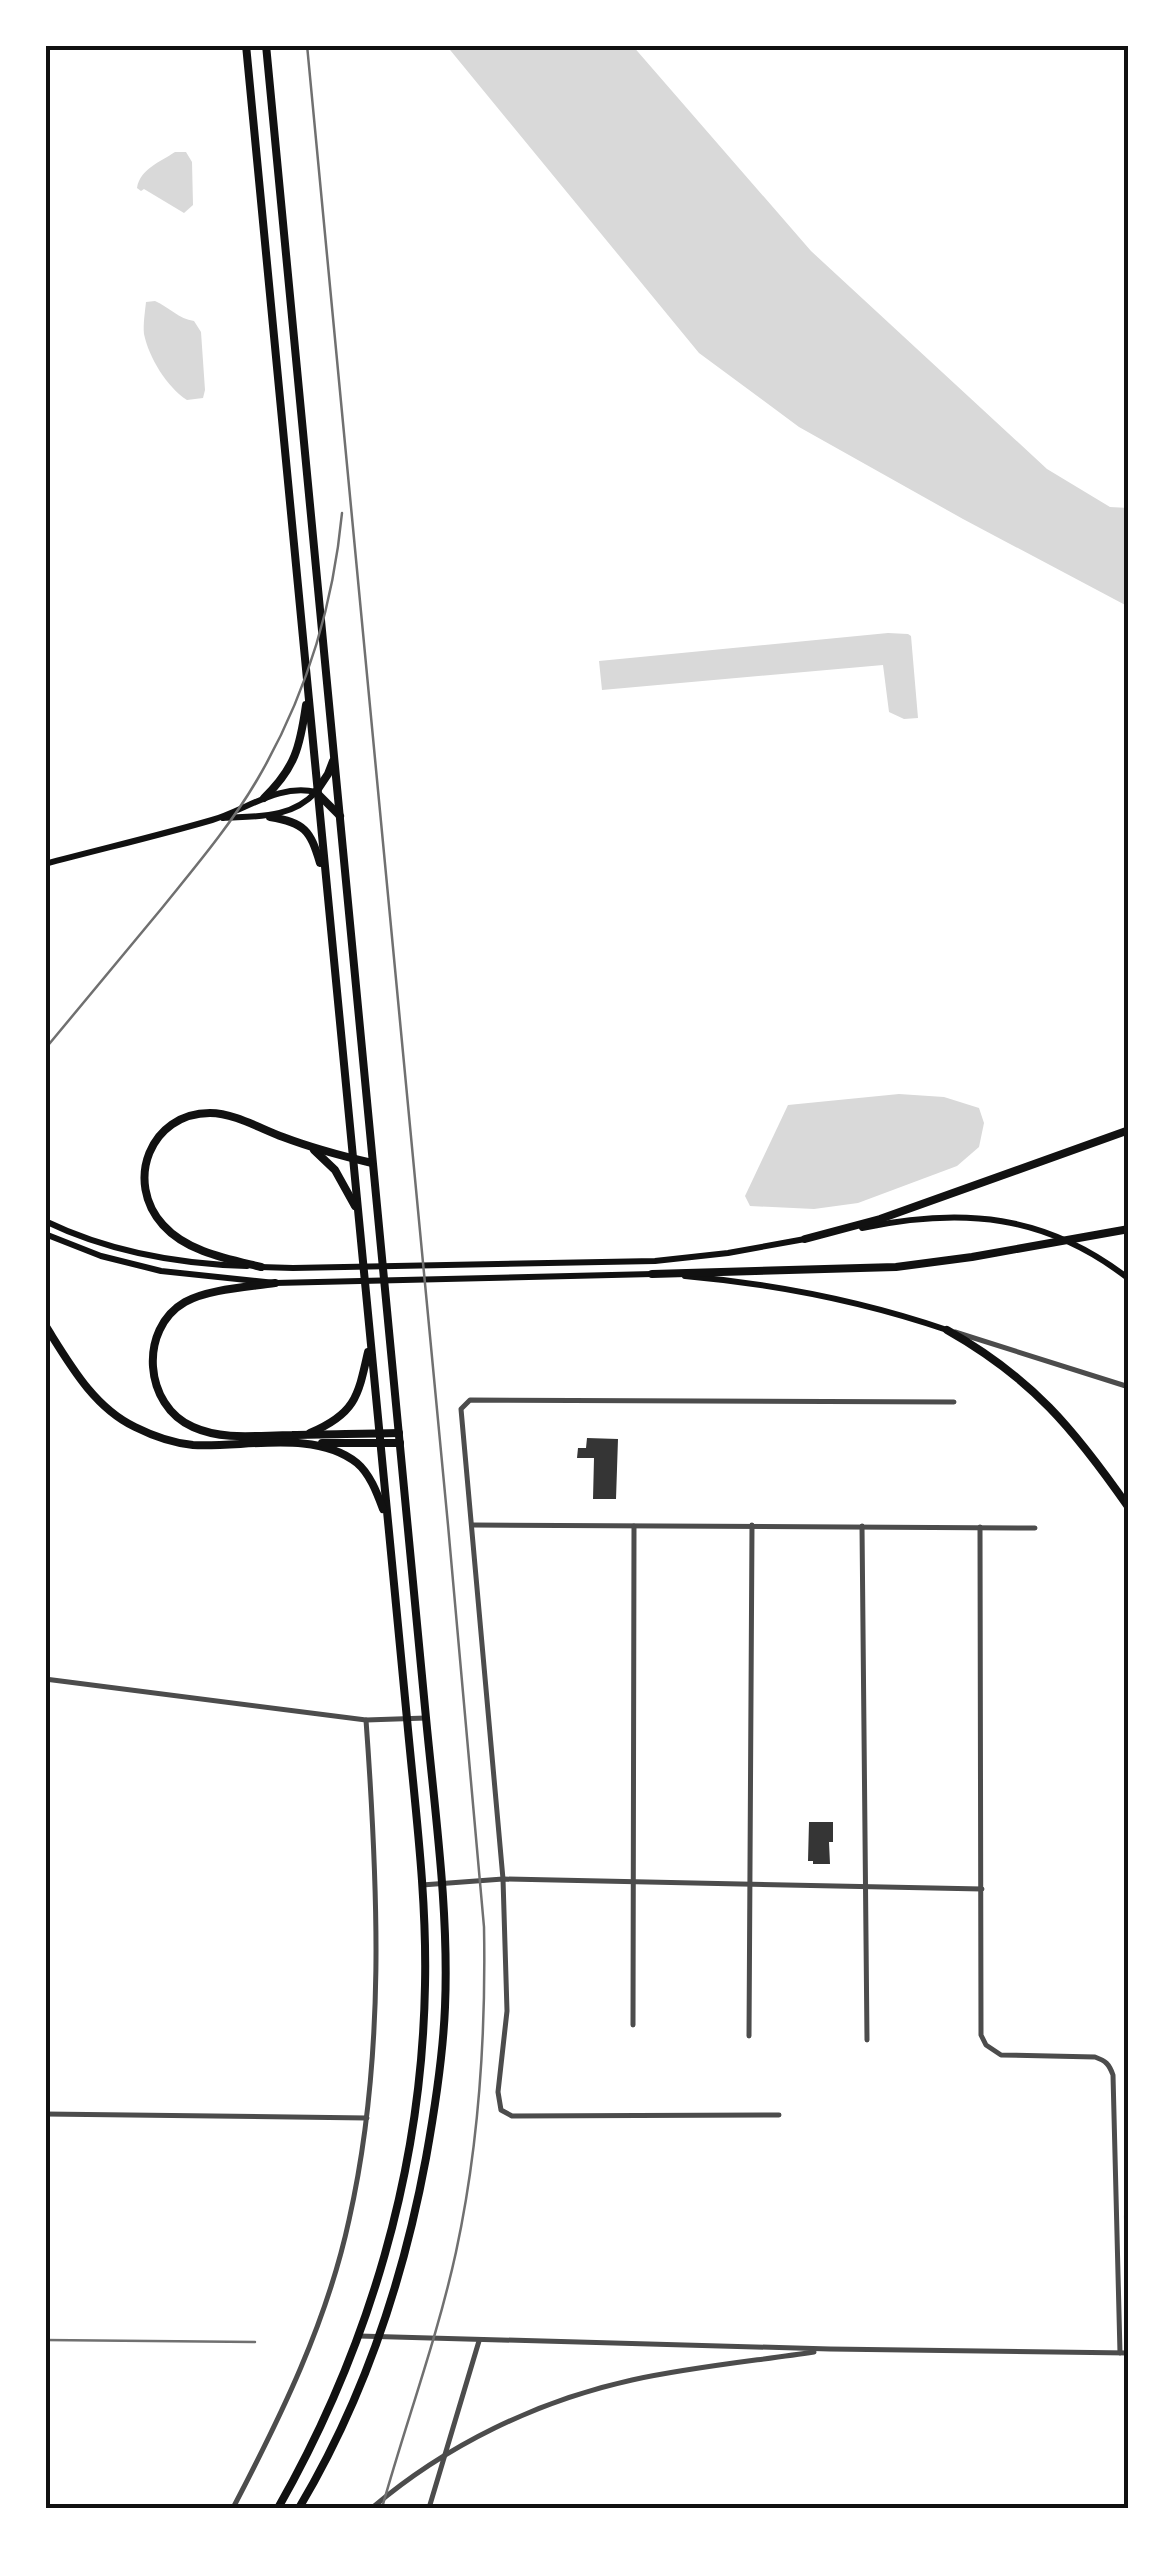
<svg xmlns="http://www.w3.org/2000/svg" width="1174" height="2553" viewBox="0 0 1174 2553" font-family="Mulish,sans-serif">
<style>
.water{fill:#d9d9d9}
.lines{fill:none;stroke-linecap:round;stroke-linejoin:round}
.stream{stroke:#d9d9d9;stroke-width:2.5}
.building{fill:#353535}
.minor{stroke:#4c4c4c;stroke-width:5}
.tertiary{stroke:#4c4c4c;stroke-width:5}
.secondary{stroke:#111;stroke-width:6}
.primary{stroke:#111;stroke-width:8}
.motorway{stroke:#111;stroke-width:8}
.rail{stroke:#707070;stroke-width:2.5}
.neatline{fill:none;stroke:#111;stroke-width:4}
</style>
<rect width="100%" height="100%" fill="#fff"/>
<!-- water -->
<g class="water">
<polygon points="446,45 632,45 811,251 1047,469 1110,507 1129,508 1129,607 963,519 799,427 699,353"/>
<path d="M175 152H186L192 162 193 205 184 213 144 189 141 191 137 188C140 169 160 162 175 152Z"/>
<path d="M155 301C169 307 179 319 194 321L201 332 205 390 203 398 187 400C167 387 149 358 144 334 143 324 145 312 146 302Z"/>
<polygon points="888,633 908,634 911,636 918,718 904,719 889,712 883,665 602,690 599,661"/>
<polygon points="899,1094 944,1097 979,1108 984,1123 979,1147 957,1166 858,1203 814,1209 750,1206 745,1196 788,1105"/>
</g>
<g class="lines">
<!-- stream -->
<polyline class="stream" points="1125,2216 1129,2285"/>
</g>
<!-- building -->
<g class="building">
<polygon points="587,1438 618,1439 616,1499 593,1499 594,1458 577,1458 578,1448 586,1448"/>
<polygon points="809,1822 833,1822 833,1842 829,1842 830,1864 813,1864 813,1861 808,1861"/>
</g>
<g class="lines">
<!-- minor -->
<g class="minor">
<polyline points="473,1525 1035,1528"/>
<polyline points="862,1526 867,2040"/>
<path d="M980 1527 981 2035 986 2045 1001 2055 1095 2057C1106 2061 1109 2064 1113 2075L1120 2353"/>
<polyline points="45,1679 366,1720 426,1718"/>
<polyline points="422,1885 503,1879 982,1889"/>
<polyline points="633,2025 634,1526"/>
<polyline points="749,2036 752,1525"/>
<polyline points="45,2114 367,2118"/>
<polyline points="779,2115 512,2116 501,2110 498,2092 507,2011 503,1879 461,1409 470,1400 954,1402"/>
<path d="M233 2508C281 2416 327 2322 349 2220 386 2056 378 1886 366 1720"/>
<polyline points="429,2508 479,2341"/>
</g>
<!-- tertiary -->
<g class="tertiary">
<polyline points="955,1332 1129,1387"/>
<polyline points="359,2336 830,2349 1129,2353"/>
<path d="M372 2508C446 2445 537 2401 632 2380 691 2367 754 2361 814 2352"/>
</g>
<!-- secondary -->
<g class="secondary">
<path d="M223 818C257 816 291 819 316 792"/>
<path d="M45 864C101 849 157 836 212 820 246 810 279 783 316 792"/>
<path d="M45 1221C107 1251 179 1264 247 1266"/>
<path d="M862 1228C962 1207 1046 1214 1129 1279"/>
<polyline points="45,1234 101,1256 161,1271 275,1283 653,1274"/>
<polyline points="260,1267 293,1268 655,1261 728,1253 805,1239"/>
<path d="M685 1276C775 1284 862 1301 947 1330"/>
</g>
<!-- primary -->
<g class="primary">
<path d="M246 45 407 1719C415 1807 427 1896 425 1985 422 2169 369 2348 278 2508"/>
<path d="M266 45 426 1718C435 1813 449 1911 445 2007 443 2058 435 2108 426 2158 403 2282 364 2399 299 2508"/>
<polyline points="316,792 328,774 333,761"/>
<polyline points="316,792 340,816"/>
<path d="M264 798C295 768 300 747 306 705"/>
<path d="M270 817C305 823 310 830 320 863"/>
<polyline points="314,1150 335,1170 355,1206"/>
<path d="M261 1267C228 1259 187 1252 163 1225 124 1182 150 1113 210 1113 234 1113 261 1129 283 1137 312 1148 342 1156 372 1163"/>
<path d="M275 1283C249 1287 208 1289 185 1302 138 1329 144 1406 193 1427 224 1441 259 1435 292 1435 327 1434 363 1434 399 1433"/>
<path d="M45 1325C69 1363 93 1407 135 1427 153 1436 172 1443 193 1445 243 1448 315 1429 357 1463 370 1474 377 1493 383 1509"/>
<path d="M310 1433C355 1414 358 1397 368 1352"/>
<polyline points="322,1443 400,1443"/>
</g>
<!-- motorway -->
<g class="motorway">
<polyline points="805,1239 880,1219 1129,1130"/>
<polyline points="652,1274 896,1267 972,1257 1129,1229"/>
<path d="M947 1330C1032 1378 1074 1429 1129 1508"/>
</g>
<!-- rail -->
<g class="rail">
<path d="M307 45 448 1525 484 1927C486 2036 479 2145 456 2252 437 2339 406 2422 382 2508"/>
<path d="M45 1049C84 1002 123 955 162 908 195 867 230 826 257 780 305 698 333 607 342 513"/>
<polyline points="45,2340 255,2342"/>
</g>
</g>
<!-- border -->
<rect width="1174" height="2553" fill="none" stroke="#ffffff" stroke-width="95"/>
<rect x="48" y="48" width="1078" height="2458" class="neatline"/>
</svg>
